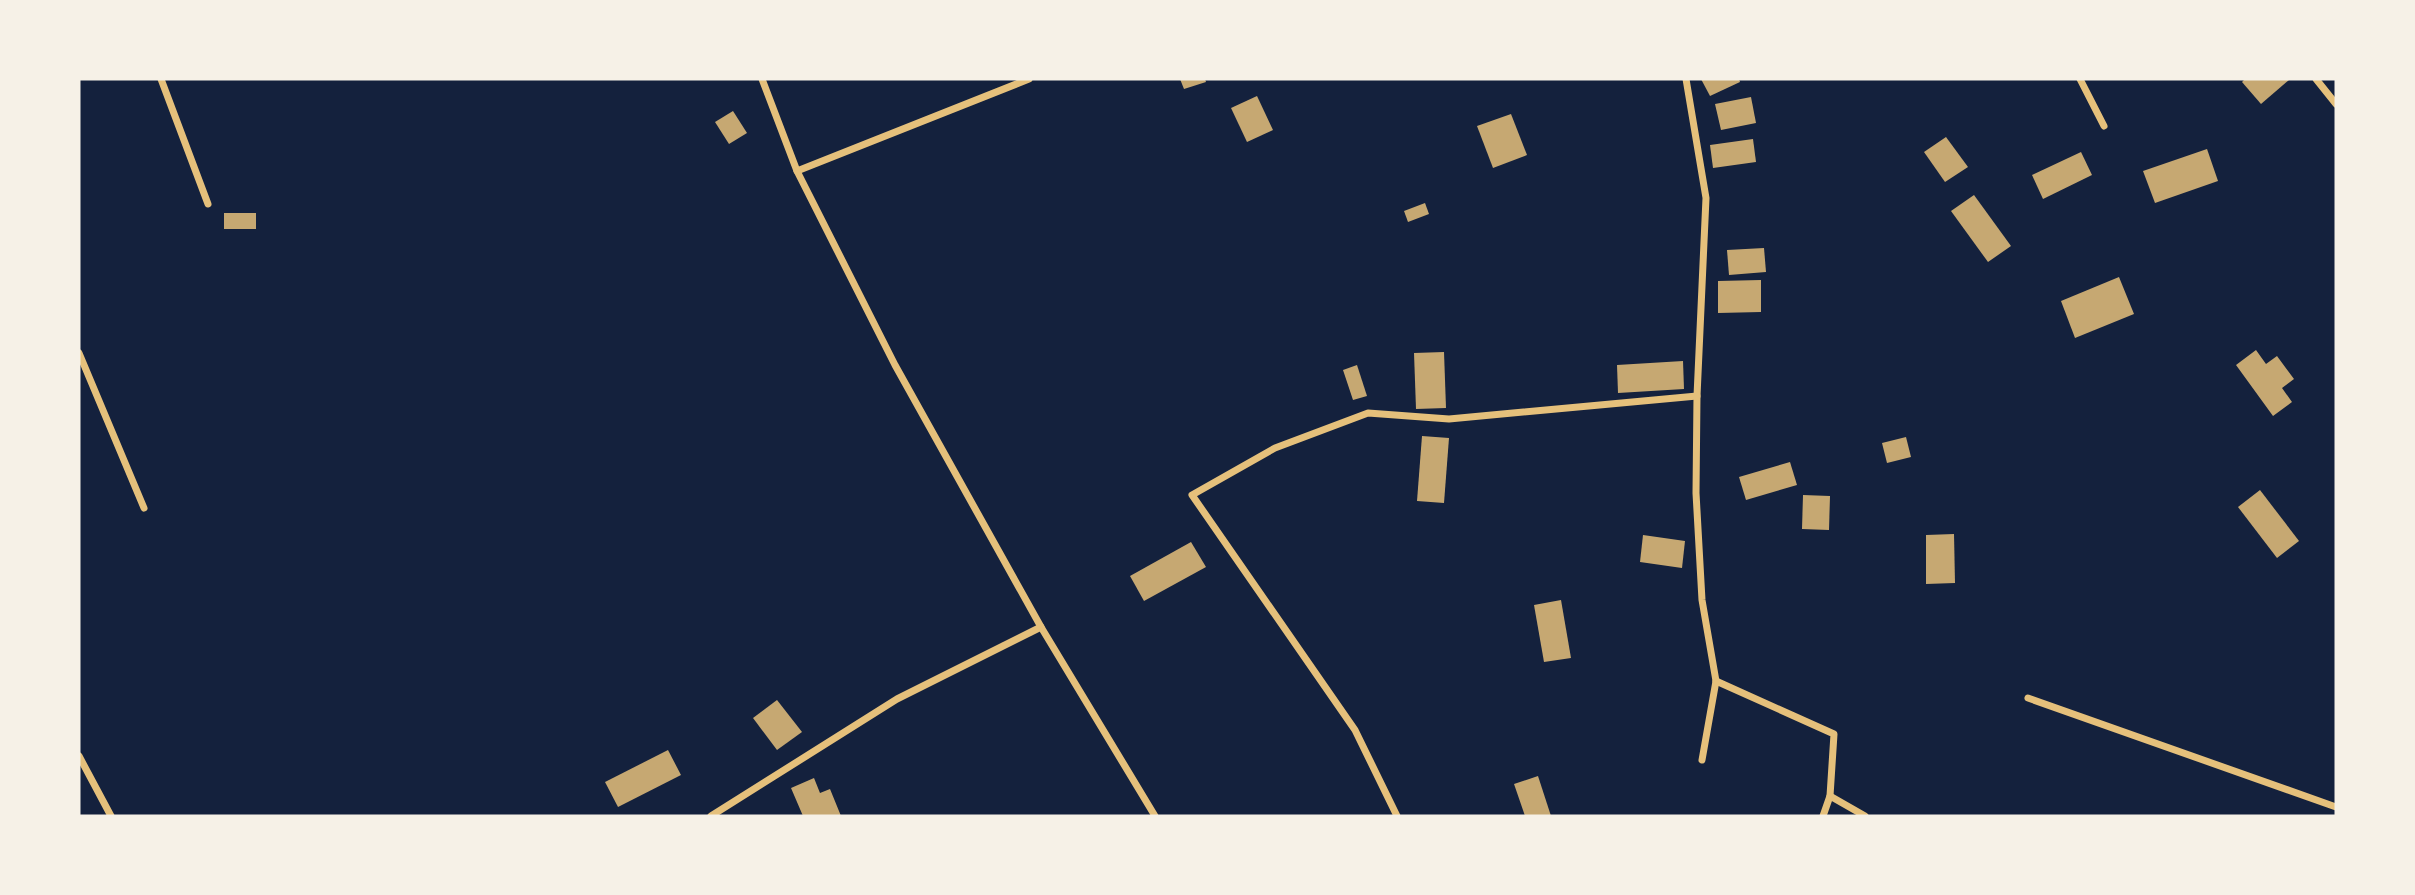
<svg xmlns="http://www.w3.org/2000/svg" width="2415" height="895" viewBox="0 0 2415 895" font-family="Raleway,sans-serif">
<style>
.building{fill:#c6a872}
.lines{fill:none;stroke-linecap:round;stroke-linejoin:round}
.minor{stroke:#e5c07b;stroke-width:7}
</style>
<rect width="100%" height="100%" fill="#14213d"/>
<!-- building -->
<g class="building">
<polygon points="1180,79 1205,79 1206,82 1184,89"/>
<polygon points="1701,79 1739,79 1740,82 1710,96"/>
<polygon points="2245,79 2287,79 2289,80 2261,104 2242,82"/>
<polygon points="1257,96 1273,130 1247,142 1231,108"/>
<polygon points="1751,97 1756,123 1721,130 1715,104"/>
<polygon points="733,111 747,133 729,144 715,122"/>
<polygon points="1511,114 1527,155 1493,168 1477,126"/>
<polygon points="1946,137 1968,167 1945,182 1924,152"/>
<polygon points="1753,139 1756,162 1713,168 1710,145"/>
<polygon points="2207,149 2218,181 2155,203 2143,171"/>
<polygon points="2081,152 2092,175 2043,199 2032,175"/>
<polygon points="1974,195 2011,246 1988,262 1951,211"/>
<polygon points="1425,203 1429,214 1408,222 1404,211"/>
<rect x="224" y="213" width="32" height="16"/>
<polygon points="1764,248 1766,272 1729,275 1727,250"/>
<polygon points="2119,277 2134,314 2075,338 2061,301"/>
<polygon points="1761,280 1761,312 1718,313 1718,281"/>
<polygon points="2256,350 2266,364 2277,356 2294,379 2282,388 2292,402 2273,416 2236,365"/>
<polygon points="1444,352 1446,408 1416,409 1414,353"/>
<polygon points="1683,361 1684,389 1618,393 1617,365"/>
<polygon points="1357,365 1367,396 1353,400 1343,370"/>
<polygon points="1422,436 1449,438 1444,503 1417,501"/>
<polygon points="1906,437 1911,457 1887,463 1882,443"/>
<polygon points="1790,462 1797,485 1746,500 1739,477"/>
<polygon points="2260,490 2299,541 2277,558 2238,507"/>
<polygon points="1803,495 1830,496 1829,530 1802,529"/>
<polygon points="1954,534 1955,583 1926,584 1926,535"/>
<polygon points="1643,535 1685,541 1682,568 1640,562"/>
<polygon points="1191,542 1206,567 1144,601 1130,576"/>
<polygon points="1561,600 1571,658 1544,662 1534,605"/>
<polygon points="777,700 802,732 777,750 753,718"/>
<polygon points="668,750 681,775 618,807 605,782"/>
<polygon points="1538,776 1551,816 1525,816 1514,784"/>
<polygon points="814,778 820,793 830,789 841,816 803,816 791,788"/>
</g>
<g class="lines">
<!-- minor -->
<g class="minor">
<polyline points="161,79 208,204"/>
<polyline points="762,79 797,171 895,365 1041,627 1155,816"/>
<polyline points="1686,79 1706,198 1697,396 1696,493 1702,600 1716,681 1702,760"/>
<polyline points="2080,79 2104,126"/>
<polyline points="2316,79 2336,104"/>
<polyline points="797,171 1029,79"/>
<polyline points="79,353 144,508"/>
<polyline points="1716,681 1834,734 1830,796 1823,816"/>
<polyline points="2028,698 2336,807"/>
<polyline points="79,756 111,816"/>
<polyline points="1830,796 1865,816"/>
<polyline points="711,816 897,699 1041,627"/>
<polyline points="1397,816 1355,730 1192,495 1275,448 1368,413 1449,419 1697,396"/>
</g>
</g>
<!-- border -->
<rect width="2415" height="895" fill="none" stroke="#f6f1e7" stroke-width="161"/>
</svg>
